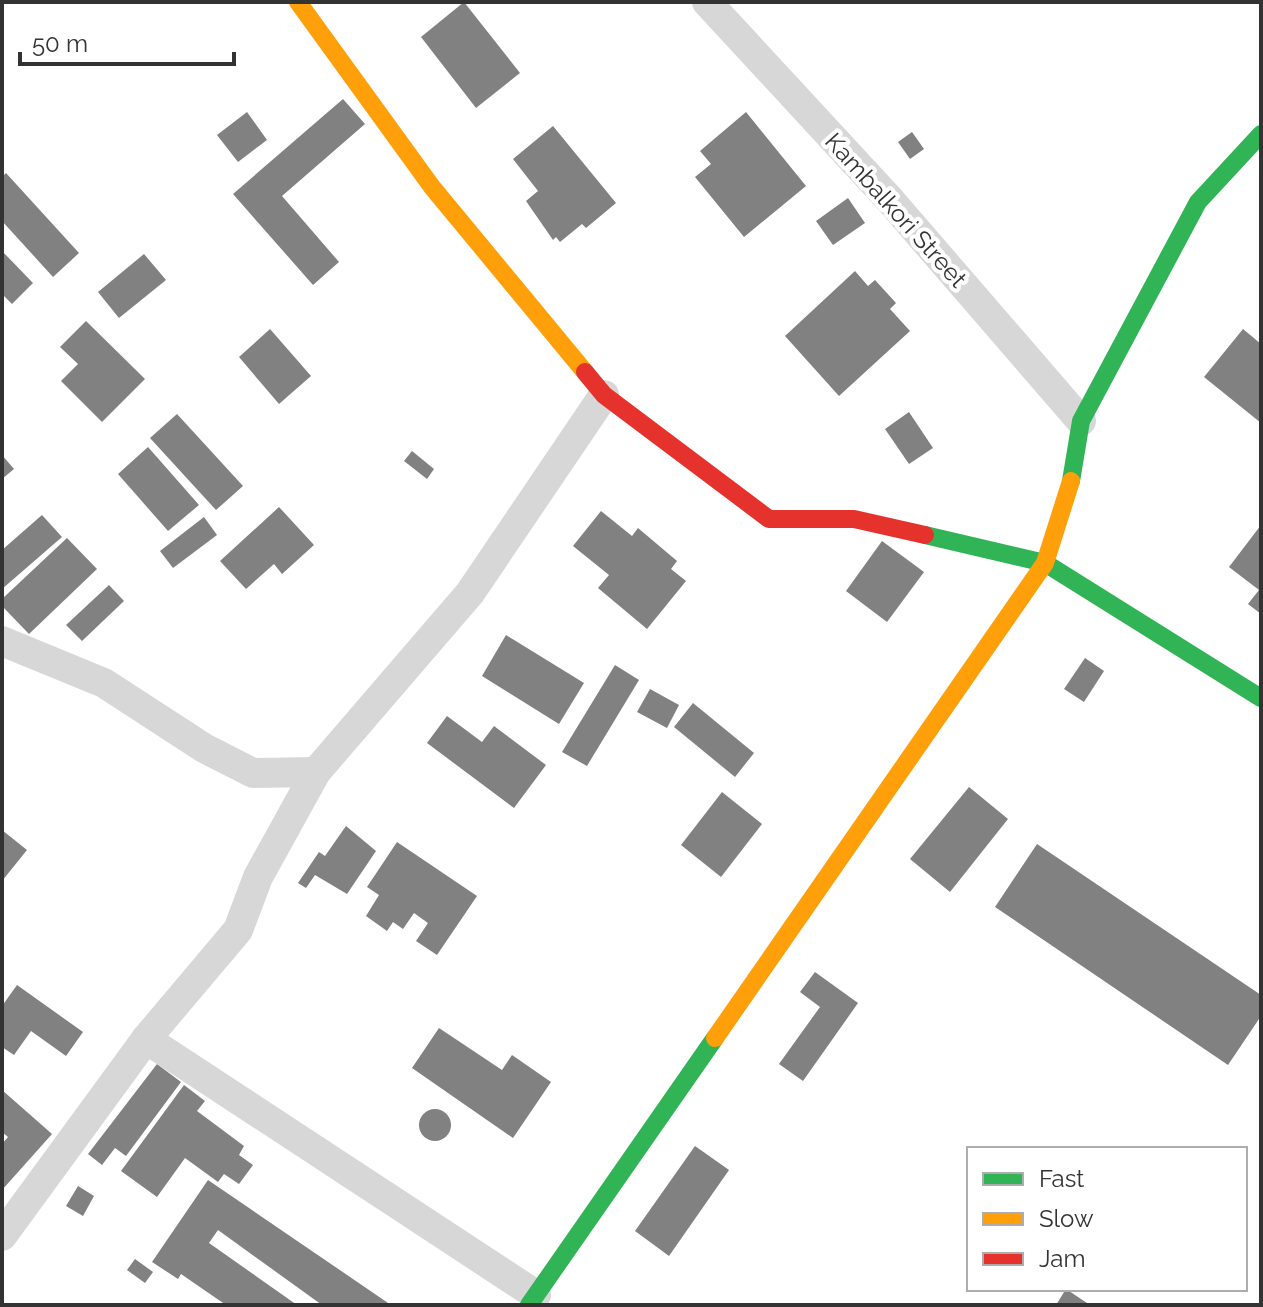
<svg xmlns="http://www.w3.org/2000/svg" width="1263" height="1307" viewBox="0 0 1263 1307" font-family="Raleway,sans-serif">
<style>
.building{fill:#818181}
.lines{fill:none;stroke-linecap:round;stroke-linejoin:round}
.street{stroke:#d7d7d7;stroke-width:30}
.fast{stroke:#30b455;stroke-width:18}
.slow{stroke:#ff9f0a;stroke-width:18}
.jam{stroke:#e5322d;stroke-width:18}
.labels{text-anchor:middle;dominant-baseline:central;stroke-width:8;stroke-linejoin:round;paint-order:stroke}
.street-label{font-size:24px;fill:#333;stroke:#fff}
</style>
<rect width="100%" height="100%" fill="#fff"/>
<!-- building -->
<g class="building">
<polygon points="464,2 520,73 476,108 421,37"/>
<polygon points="343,99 365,124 282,196 339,262 313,285 233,194"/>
<polygon points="247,112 267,140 238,162 217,135"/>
<polygon points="746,112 806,186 744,237 695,177 711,164 700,151"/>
<polygon points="553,126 616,203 586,228 582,224 560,242 556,237 553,240 526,201 538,191 513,159"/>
<polygon points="912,132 924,149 910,159 898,142"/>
<polygon points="6,173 79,253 53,277 2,221 2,177"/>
<polygon points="848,198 865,223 833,245 816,221"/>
<polygon points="2,251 33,283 12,304 2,294"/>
<polygon points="144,254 166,280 119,318 98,292"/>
<polygon points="855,271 868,286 875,280 896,303 890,309 910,331 839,396 785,336"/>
<polygon points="86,321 145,379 102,422 61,381 78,364 60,347"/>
<polygon points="270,329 311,376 279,404 239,357"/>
<polygon points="1243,329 1261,344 1261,423 1204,377"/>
<polygon points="909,412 933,448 909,464 885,429"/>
<polygon points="177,414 243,486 216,510 150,438"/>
<polygon points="148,447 199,505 168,531 118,474"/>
<polygon points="412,451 434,469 427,479 404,461"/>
<polygon points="2,455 14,469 2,479"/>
<polygon points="279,507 314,545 282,574 274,564 246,589 220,561"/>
<polygon points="601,511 632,536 638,528 677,561 671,569 686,581 647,629 598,588 609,575 573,546"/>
<polygon points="42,515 62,537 2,589 2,550"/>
<polygon points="204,517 217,535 173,568 160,551"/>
<polygon points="1261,525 1261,614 1248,604 1259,590 1229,567"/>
<polygon points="67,538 97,569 29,634 2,606 2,599"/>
<polygon points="882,541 924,572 887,622 846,591"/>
<polygon points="109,585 124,601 82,641 66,625"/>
<polygon points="506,635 584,683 559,724 482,676"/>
<polygon points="1085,658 1104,671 1084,702 1064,689"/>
<polygon points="615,665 639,680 587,766 562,752"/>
<polygon points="650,689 679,705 667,728 637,712"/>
<polygon points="693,703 754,753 735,777 674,727"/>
<polygon points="447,716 482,742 494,726 546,765 514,808 427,743"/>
<polygon points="969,787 1008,819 950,892 910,859"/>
<polygon points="722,792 762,824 721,877 681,845"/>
<polygon points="346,826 376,851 347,894 315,875 306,888 298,883 319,852 325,856"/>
<polygon points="2,830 27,850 2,881"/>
<polygon points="397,842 477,896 437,955 416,941 428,923 414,913 403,929 393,922 387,931 366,916 379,895 367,887"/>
<polygon points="1037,844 1261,995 1261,1016 1228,1065 995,907"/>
<polygon points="815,972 858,1003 803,1081 779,1064 820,1007 800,992"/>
<polygon points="17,985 83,1032 66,1056 31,1031 14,1055 2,1047 2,1006"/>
<polygon points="439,1028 502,1070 512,1055 551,1082 513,1138 412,1068"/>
<polygon points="157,1064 181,1082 126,1156 115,1148 102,1165 88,1154"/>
<polygon points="184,1085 205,1101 197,1111 244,1146 239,1155 253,1165 239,1184 224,1174 218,1182 185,1158 157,1197 121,1171"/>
<polygon points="2,1090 52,1134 2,1190 2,1144 8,1137 2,1132"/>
<circle cx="435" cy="1125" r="16"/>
<polygon points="695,1146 729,1170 669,1256 635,1231"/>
<polygon points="208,1180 391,1305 322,1305 218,1230 209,1243 297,1305 226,1305 181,1274 178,1279 152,1262"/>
<polygon points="78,1186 94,1196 83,1216 66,1206"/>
<polygon points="135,1259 153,1272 145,1283 127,1270"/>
<polygon points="1066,1289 1090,1305 1056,1305"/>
</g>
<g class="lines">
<!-- street -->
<g class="street">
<polyline points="707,2 890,200 1081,421"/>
<polyline points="2,641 104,683 204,748 253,773 316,772"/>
<polyline points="146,1039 536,1295"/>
<polyline points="2,1236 146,1039 238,930 258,877 316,772 470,593 604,395"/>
</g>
<!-- fast -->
<g class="fast">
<polyline points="1071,481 1081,421 1198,202 1261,134"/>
<polyline points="925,535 1045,563 1261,698"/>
<polyline points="529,1305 715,1038"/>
</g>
<!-- slow -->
<g class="slow">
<polyline points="298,2 432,187 585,372"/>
<polyline points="715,1038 1045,563 1071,481"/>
</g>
<!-- jam -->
<polyline class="jam" points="585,372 604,395 769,519 854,519 925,535"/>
</g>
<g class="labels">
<!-- street labels -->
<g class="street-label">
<text transform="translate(896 210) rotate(48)">Kambalkori Street</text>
</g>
</g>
<!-- border -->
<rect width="1263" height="1307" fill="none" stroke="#333333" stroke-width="8"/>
<!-- legend -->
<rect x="967" y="1147" width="280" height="144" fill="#ffffff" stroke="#adadad" stroke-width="2"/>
<rect x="983" y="1173" width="40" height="12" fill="#30b455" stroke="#adadad" stroke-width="2"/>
<text x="1039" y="1187" font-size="24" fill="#333333">Fast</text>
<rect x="983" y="1213" width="40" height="12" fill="#ff9f0a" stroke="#adadad" stroke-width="2"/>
<text x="1039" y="1227" font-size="24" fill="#333333">Slow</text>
<rect x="983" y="1253" width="40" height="12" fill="#e5322d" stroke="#adadad" stroke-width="2"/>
<text x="1039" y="1267" font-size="24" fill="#333333">Jam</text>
<!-- scale -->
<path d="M20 52v12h214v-12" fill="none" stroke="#333333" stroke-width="4"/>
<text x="32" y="52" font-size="24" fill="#333333" stroke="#ffffff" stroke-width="6" paint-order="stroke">50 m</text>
</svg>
